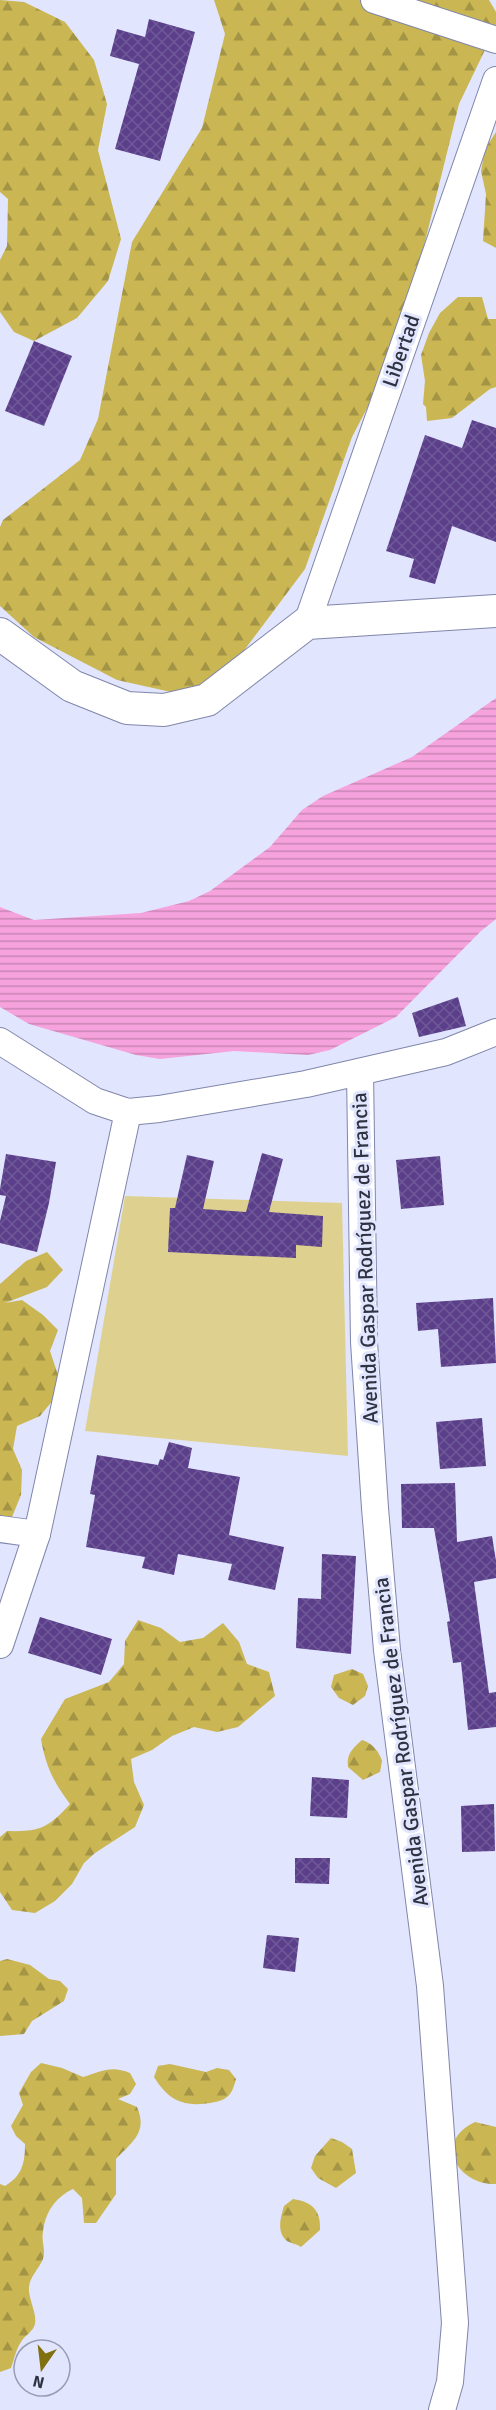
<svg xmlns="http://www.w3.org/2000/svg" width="496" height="2410" viewBox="0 0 496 2410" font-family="Signika,sans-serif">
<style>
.green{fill:#ded190}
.forest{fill:url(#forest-firs)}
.water{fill:url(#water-rules)}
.building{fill:url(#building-cross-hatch)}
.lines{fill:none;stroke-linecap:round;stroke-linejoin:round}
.minor-casing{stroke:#8086aa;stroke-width:28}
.tertiary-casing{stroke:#8086aa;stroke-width:34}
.minor{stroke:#fff;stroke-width:26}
.tertiary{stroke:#fff;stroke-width:32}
.labels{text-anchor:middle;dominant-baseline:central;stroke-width:6;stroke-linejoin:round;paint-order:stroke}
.street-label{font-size:21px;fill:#2f3241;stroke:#e1e5fe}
</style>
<defs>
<pattern id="forest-firs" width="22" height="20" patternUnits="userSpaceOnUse" patternTransform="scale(1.5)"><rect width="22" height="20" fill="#cab652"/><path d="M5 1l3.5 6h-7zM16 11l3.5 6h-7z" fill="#a49546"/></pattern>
<pattern id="water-rules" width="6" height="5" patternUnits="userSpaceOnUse" patternTransform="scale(1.5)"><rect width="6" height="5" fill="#f6a2dd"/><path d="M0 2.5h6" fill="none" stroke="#c885b5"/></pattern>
<pattern id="building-cross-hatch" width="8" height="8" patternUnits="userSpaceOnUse" patternTransform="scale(1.5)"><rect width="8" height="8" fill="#5b3f8b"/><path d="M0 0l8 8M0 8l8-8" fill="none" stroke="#6f5997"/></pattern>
</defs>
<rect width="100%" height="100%" fill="#e1e5fe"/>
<!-- green -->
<polygon class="green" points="125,1196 342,1203 348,1456 85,1431"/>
<!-- forest -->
<g class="forest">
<polygon points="0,0 24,2 65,22 94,60 107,104 98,150 121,239 108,281 77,318 34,341 14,332 0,312 0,260 7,246 8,199 0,192"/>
<polygon points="214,0 489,0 496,12 496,27 459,104 399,347 352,437 305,569 207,700 117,680 34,637 0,606 0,527 3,520 80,460 98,419 132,242 202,128 225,34"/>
<polygon points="496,132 496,248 483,241 486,194 481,171 485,149"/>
<polygon points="458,297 482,297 488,319 496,319 496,387 490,389 452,418 427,421 426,407 423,404 425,381 421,355 429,333 440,313"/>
<polygon points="47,1252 63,1270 47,1287 5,1303 22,1300 43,1315 58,1330 50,1351 58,1375 54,1399 40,1416 17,1426 13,1449 22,1470 21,1495 12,1517 0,1523 0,1284 26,1261"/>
<path d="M138 1620 161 1628 180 1642 203 1638 223 1623 239 1642 247 1664 269 1672 275 1696 238 1727 217 1732 194 1727 172 1736 152 1750 131 1759 134 1782 144 1805 135 1827 95 1853 84 1863 72 1884 55 1901 35 1913 12 1910 0 1892V1837L7 1831C40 1832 48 1828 70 1804 53 1781 46 1767 41 1739L65 1699 109 1682 124 1664 125 1641Z"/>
<polygon points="352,1669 363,1674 368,1686 365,1696 353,1705 339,1698 331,1687 334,1675"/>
<path d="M362 1740C372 1743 379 1751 382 1761L380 1772 363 1780 348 1767C346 1754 353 1748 362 1740Z"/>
<polygon points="7,1959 30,1965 49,1979 60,1981 68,1989 64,2001 32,2021 24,2034 0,2036 0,1961"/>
<path d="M41 2063 62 2068 83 2077C101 2071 112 2065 130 2073L136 2084 130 2094 118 2099 137 2107C148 2132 132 2142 116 2159V2194L96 2223H84L82 2198 73 2189C56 2197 45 2212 43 2232 41 2241 46 2249 43 2259 39 2269 30 2276 29 2287 28 2299 37 2312 35 2324 33 2332 25 2335 21 2342 16 2349 14 2360 11 2368L0 2372V2184L5 2186C22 2176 25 2163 25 2144L16 2136 11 2126 23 2105 19 2093 31 2072Z"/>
<path d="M170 2064 206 2072 217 2068 229 2070 236 2079C234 2086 232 2095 224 2099 214 2104 192 2106 182 2102 170 2099 160 2087 154 2077L158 2066Z"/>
<path d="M475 2122 496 2127V2184C460 2186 431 2143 475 2122Z"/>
<polygon points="331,2138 342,2142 352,2149 356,2173 336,2188 318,2178 311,2168 315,2156"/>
<path d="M293 2199C313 2202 321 2211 320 2230L301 2247C297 2244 290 2243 287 2241 276 2232 281 2216 284 2206Z"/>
</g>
<!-- water -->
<polygon class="water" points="496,698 496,919 481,931 396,1017 330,1050 308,1055 234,1051 160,1059 136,1055 29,1024 0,1007 0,907 34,920 141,913 189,901 210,891 270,847 302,810 323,796 412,757"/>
<!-- building -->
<g class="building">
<polygon points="149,19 195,32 160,161 115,149 139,64 110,56 117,29 145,37"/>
<polygon points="34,341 72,356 44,426 5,411"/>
<polygon points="472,420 496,428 496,542 452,526 435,584 409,577 414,559 386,551 425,435 462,448"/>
<polygon points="458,997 466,1026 419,1037 412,1013"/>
<polygon points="262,1153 283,1159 269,1212 323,1216 322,1247 296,1245 296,1258 168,1252 170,1208 175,1208 187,1155 214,1161 203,1209 246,1212"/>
<polygon points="6,1154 56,1162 49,1203 37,1252 0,1243 0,1221 6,1196 0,1195 0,1189"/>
<polygon points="440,1156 444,1205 401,1209 396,1160"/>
<polygon points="493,1298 496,1363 441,1367 438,1329 418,1331 416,1303"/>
<polygon points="482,1418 486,1466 440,1469 436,1422"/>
<polygon points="169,1442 192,1448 188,1468 240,1477 229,1535 284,1547 275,1590 228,1580 232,1564 178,1554 174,1575 142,1568 145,1557 86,1547 95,1495 90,1494 97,1455 158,1465 160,1459 163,1460"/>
<polygon points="455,1483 457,1542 492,1536 496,1561 496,1578 474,1582 489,1693 496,1692 496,1727 468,1730 461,1662 453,1663 447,1622 450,1621 434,1528 402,1528 401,1484"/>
<polygon points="322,1554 356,1556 351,1654 296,1648 298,1598 321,1599"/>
<polygon points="40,1617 112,1639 101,1675 28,1653"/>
<polygon points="312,1777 349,1780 347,1818 310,1816"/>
<polygon points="494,1804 495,1851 462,1852 461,1806"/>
<polygon points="295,1858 330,1858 329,1884 295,1883"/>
<polygon points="267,1935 299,1938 295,1972 263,1968"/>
</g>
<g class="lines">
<defs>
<g id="minor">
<polyline points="374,0 496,40"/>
<polyline points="307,623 496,80"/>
<polyline points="0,1041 95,1101 128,1112 159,1109 306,1084 446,1052 496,1032"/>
<polyline points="360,1072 364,1342 375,1508 387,1650 430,1986 455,2323 450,2382 442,2410"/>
<polyline points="0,1529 37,1534"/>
<polyline points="0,1645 37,1534 128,1112"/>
</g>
<polyline id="tertiary" points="0,634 72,686 127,708 164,710 207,700 307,623 496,611"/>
</defs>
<!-- minor casing -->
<use href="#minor" class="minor-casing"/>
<!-- tertiary casing -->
<use href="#tertiary" class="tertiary-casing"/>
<!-- minor -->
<use href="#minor" class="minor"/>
<!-- tertiary -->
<use href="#tertiary" class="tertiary"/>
</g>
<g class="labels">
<!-- street labels -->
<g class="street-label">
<text transform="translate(401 351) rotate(-71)">Libertad</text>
<text transform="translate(365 1258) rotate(-92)">Avenida Gaspar Rodríguez de Francia</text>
<text transform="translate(401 1742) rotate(-97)">Avenida Gaspar Rodríguez de Francia</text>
</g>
</g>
<!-- north arrow -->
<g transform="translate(42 2368) rotate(194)"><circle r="28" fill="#e1e5fe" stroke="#9a9db2" stroke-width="1.5"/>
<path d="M0-4.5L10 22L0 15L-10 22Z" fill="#817010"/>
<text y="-9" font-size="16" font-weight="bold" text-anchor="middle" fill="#2f3241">N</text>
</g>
</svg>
